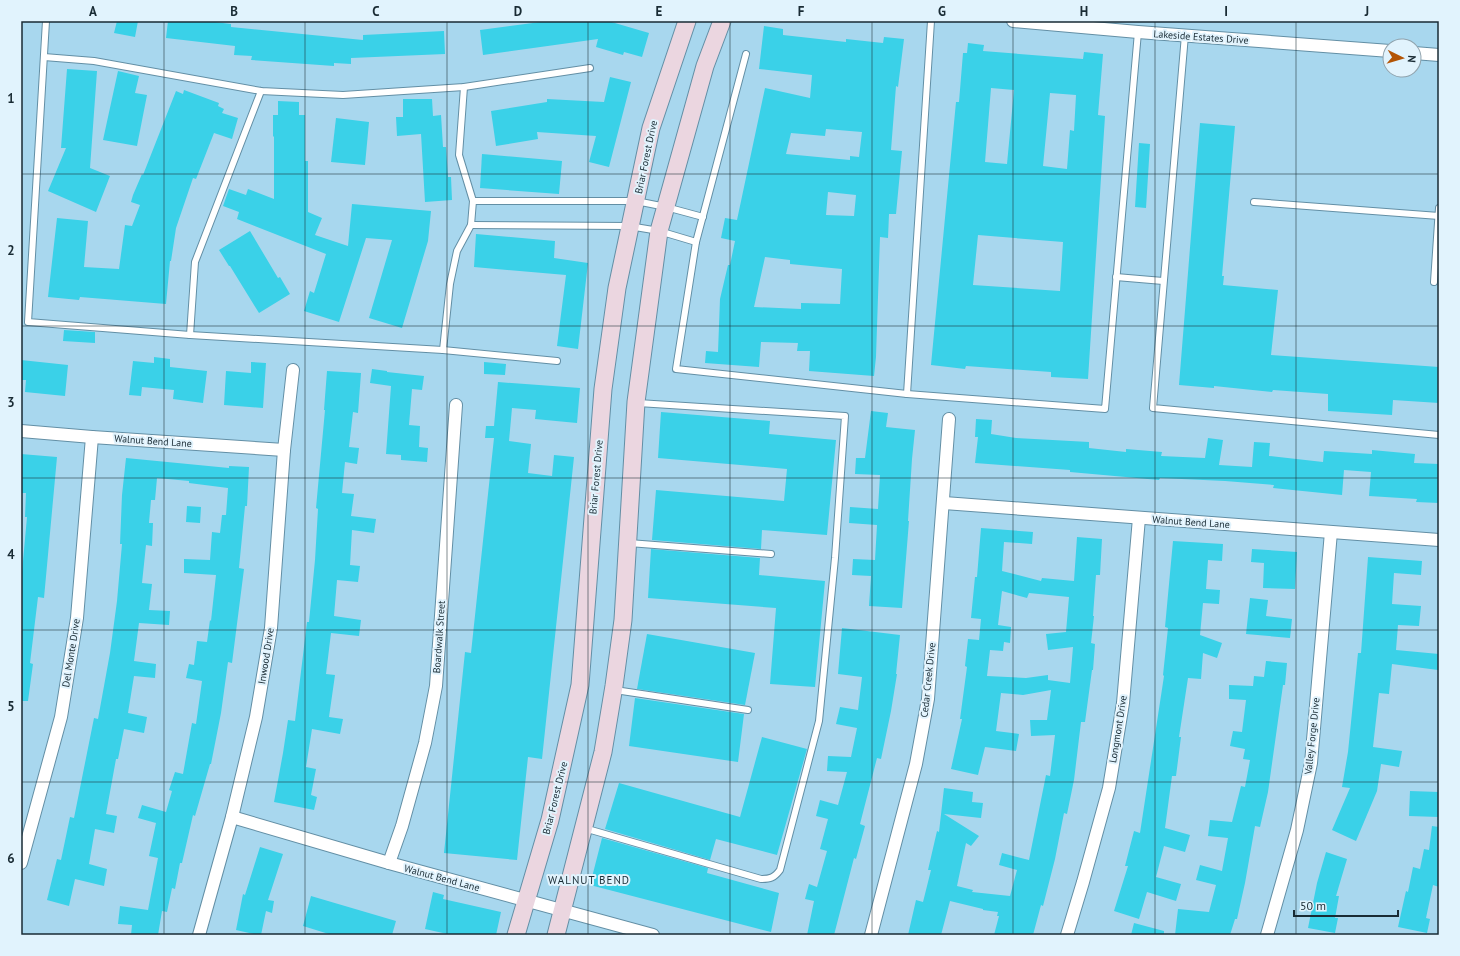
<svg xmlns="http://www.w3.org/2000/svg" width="1460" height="956" viewBox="0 0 1460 956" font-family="'PT Sans',sans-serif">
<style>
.building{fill:#3ad1e8;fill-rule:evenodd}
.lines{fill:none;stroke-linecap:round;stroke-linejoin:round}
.lane-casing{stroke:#638fa5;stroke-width:8}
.street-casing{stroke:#638fa5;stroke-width:14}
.secondary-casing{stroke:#638fa5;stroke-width:19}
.lane{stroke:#fff;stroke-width:6}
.street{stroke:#fff;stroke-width:12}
.secondary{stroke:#ebd6e0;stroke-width:17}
.grid{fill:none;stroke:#192b34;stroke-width:1;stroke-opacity:0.55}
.labels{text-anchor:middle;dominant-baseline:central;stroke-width:4;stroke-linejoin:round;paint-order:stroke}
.street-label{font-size:10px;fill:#192b34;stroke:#e1f3fd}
.neighbourhood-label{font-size:11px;letter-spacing:1px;fill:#192b34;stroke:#e1f3fd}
.neatline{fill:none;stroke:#192b34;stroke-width:1.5}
.grid-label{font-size:13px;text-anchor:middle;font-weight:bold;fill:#192b34}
</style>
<rect width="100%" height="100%" fill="#a8d7ee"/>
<!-- building -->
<g class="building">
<polygon points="117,21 138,21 135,37 114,33"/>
<polygon points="168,21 207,21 231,24 231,27 363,40 363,35 444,31 445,54 351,58 351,64 334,63 334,66 251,60 252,56 234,55 235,46 166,38"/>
<polygon points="548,21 608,21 649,33 642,57 624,52 623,55 596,47 598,39 483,55 480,30"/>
<path d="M764 26 783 29V35L846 42V39L883 43 884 37 904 39 898 87 896 86 891 150 902 151 896 214H889L888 238 880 237 876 357 874 376 809 371 810 351H797L798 343 761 342 759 367 705 363 706 351 718 352 720 299 728 265H730L735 241 721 238 725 218 737 220 765 88 810 98 812 75 759 69ZM826 129 862 132 859 157 850 156V160L786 154 791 133 825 136ZM828 192 856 195 854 216 826 215ZM765 257 790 260V264L842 269 840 304 801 303V309L754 307Z"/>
<path d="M968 43 984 45 983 51 1083 59 1084 52 1103 54 1098 115 1105 116 1088 379 1051 377V372L966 366 965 369 931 365 956 102H959L963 53H967ZM991 88 1014 90 1007 164 985 162ZM1050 93 1076 95 1074 131 1070 130 1067 169 1043 166ZM978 235 1063 242 1060 291 973 285Z"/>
<polygon points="67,69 97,71 90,168 110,176 96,212 48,191 66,148 61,148"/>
<polygon points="118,71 139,76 135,93 147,95 137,146 103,140"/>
<polygon points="610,77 631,82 609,167 589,162 596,136 537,132 538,139 496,146 491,111 547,102 547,99 604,102"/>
<polygon points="184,90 219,103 218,106 224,109 222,113 238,118 232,139 214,133 196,179 193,178 176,228 171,261 170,261 166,304 80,297 79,300 48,297 57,218 88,221 84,267 119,269 125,225 132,226 140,205 131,202 133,195 142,174 143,175 176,91 183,94"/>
<polygon points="403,99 432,99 433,116 441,115 443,147 446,147 448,177 451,177 452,200 425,202 421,134 397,136 396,117 403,117"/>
<polygon points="278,101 299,102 299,115 305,115 305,161 308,161 308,212 322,218 315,235 348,246 352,204 431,211 428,241 402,328 369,318 392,240 366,238 339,322 304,311 310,291 314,293 326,254 237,219 239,212 223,206 229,189 246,195 248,189 274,199 274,137 273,136 273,115 278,115"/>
<polygon points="336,118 369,122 365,165 331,162"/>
<polygon points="1200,123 1235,126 1222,276 1224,276 1223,285 1278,290 1271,355 1439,367 1439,403 1393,400 1392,415 1328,411 1328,394 1273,390 1272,392 1214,386 1214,388 1179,385"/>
<polygon points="1139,143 1150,144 1146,208 1135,207"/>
<polygon points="482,154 562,161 559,194 480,188"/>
<polygon points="250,231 278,278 280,277 290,294 259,313 230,266 229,266 219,250"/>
<polygon points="476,234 555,241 554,258 588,263 578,349 557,346 566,275 474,267"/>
<polygon points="64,330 95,332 95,343 63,341"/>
<polygon points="154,357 170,359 170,367 207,371 203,403 173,399 174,390 142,387 141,396 129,395 133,361 154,363"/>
<polygon points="21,360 68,365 65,396 25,392 26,380 21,380"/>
<polygon points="251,362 266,363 263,408 224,405 226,371 251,373"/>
<polygon points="484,362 506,364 505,375 484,374"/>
<polygon points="372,369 387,371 387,372 424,376 422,390 412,389 409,425 420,426 419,447 428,448 427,462 401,460 401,455 386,454 391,386 370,383"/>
<polygon points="327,371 361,373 358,413 353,412 349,447 359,448 357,464 345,462 342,493 354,494 351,516 376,519 374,533 352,530 350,565 360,566 358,582 337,580 334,616 361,620 359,636 331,633 326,674 335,675 329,717 343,719 340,734 312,729 306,767 316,769 311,795 317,797 314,810 274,802 283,753 288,720 295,721 307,622 309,622 315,560 318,509 316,508 325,410 324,410"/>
<polygon points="498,382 580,388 577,423 535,419 536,410 512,408 509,441 531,444 528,473 552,476 554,455 574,457 542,759 528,757 517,860 444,853 465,652 471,653 494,438 485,438 486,426 494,426"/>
<polygon points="871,411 888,413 886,427 915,430 912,459 908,521 909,521 902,608 869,606 871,576 852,575 853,559 875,560 877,525 849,523 850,507 878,509 880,475 855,474 856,458 865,458"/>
<polygon points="661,412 770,421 769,434 836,440 827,535 762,530 761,549 652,540 656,490 784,501 787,469 658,458"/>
<polygon points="976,419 992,420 991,434 1016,438 1089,442 1089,448 1126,452 1126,449 1162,452 1161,456 1205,458 1208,438 1223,440 1219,465 1252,467 1254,442 1270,443 1269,456 1323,462 1324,451 1372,454 1372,450 1415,454 1414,463 1439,464 1439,503 1416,502 1417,499 1369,496 1371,472 1344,470 1342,495 1273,488 1274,485 1225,481 1160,478 1159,480 1070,472 1070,470 975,463 978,437 975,437"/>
<polygon points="21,454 57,457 44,598 38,597 30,663 33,664 28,701 21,701 21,583 27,517 25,517 26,493 21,493"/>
<polygon points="126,458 229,468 229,466 249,467 247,506 245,506 239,568 244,569 232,663 228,662 221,713 211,764 210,764 195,816 193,815 182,863 180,863 175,889 172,888 167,912 162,911 158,935 131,935 132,925 118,924 120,906 148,910 158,858 149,856 156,823 138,818 142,805 166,812 172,791 169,790 175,772 183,774 192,723 196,724 202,681 186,678 189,664 194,665 197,641 207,642 210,620 211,621 216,575 184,573 184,559 210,560 212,532 220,533 222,515 226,515 228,488 189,483 189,481 157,478 155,500 151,500 149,523 153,523 152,546 146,545 142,583 152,584 149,610 170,611 169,625 139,623 134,661 156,664 155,678 134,676 128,713 147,717 144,733 124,729 118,759 116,759 106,814 117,816 114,833 95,829 89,864 107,869 104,886 75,879 69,906 47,900 57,859 61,860 70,817 74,818 94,718 98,719 110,653 117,601 122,544 120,544 122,495"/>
<polygon points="187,506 201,507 200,523 186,522"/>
<path d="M981 528 1033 532 1032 544 1004 542 1002 571 1041 581 1042 578 1074 581 1077 537 1102 539 1100 575H1096L1093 616H1094L1091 643 1095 644 1093 670H1092L1085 722H1081L1074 780 1067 814 1064 813 1055 859 1043 906 1041 905 1033 935H994L999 916H997L998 912 983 910V909L950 901 941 935H908L916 900 923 902 931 870H928L937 831 939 832 944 788 973 792 972 802 983 803 981 818 944 814 979 836 971 846 966 843 957 886 973 890 972 892 1010 896 1017 870 999 865 1002 853 1029 860 1046 775 1050 776 1055 735 1031 736 1030 720H1047L1051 690 1023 695 1001 693 996 731 1019 734 1016 751 985 747 978 775 951 769 962 719H960L967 667 965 666 968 639 979 640 981 619 971 618 975 577H977ZM1002 591 1027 598 1029 593 1069 597 1066 632 1046 634 1048 650 1073 647 1070 683 1048 680V675L1026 678 987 676 990 650 1003 651 1004 642 1010 643 1011 627 998 625Z"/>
<polygon points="1173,541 1223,544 1222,561 1208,560 1206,589 1220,590 1219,604 1203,603 1200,635 1222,643 1217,658 1203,653 1201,679 1188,678 1179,737 1181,737 1176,776 1172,776 1165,828 1190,835 1185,852 1164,846 1156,877 1181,884 1176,901 1147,892 1139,919 1114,911 1128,866 1125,866 1134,831 1140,833 1164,676 1163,675 1168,628 1165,627"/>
<polygon points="651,549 760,558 759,575 825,581 815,687 770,684 776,608 648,598"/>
<polygon points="1252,549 1297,552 1295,589 1263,588 1264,563 1251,562"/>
<polygon points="1368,557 1422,561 1421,575 1394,573 1392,604 1421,606 1419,626 1398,625 1396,650 1439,654 1439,660 1438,670 1392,664 1389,694 1379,693 1373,747 1402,751 1399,767 1381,764 1377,791 1356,841 1332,830 1350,788 1342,787 1348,752 1358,653 1361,653"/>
<polygon points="1250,598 1268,600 1266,616 1292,619 1290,638 1246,634"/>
<polygon points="842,628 900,635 896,674 897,674 891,711 881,759 877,758 860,824 865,826 856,859 854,858 834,935 807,935 814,901 805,899 809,884 817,887 827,851 820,849 828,819 816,816 820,800 838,805 847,772 827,771 828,756 851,757 857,728 836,724 840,707 858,710 862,677 838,674"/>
<polygon points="647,634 755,653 745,705 637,689"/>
<polygon points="1266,661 1287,663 1285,685 1283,685 1268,792 1260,827 1255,826 1245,883 1237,919 1235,919 1230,935 1175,935 1178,909 1209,912 1216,885 1196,880 1200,865 1222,871 1228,838 1208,836 1210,820 1232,822 1241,786 1245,787 1250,760 1243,759 1245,749 1230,746 1233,731 1242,732 1246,700 1229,699 1229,685 1253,686 1254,676 1264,677"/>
<polygon points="635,698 744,714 738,762 629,746"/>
<polygon points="762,737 807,749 777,855 716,839 710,860 605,829 619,783 740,817"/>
<polygon points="1410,791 1439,792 1439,817 1409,816"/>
<polygon points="1432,826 1439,827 1439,887 1433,885 1426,918 1430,919 1427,933 1398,927 1406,891 1408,892 1413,867 1420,869 1424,849 1429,850"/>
<polygon points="602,838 708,868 707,873 779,893 771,932 590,885"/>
<polygon points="260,847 283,854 268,900 274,901 272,913 266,911 261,935 258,935 236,930 243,894 245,895"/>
<polygon points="1326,852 1347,859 1336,896 1339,896 1335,918 1338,918 1335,933 1308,928 1317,883"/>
<polygon points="433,892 444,895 443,899 501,912 496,935 452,935 425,929"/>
<polygon points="311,896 396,921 392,935 332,935 303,926"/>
<polygon points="1134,923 1164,931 1164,935 1131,935"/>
</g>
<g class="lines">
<defs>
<g id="lane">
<polyline points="46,21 28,322 190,335 443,350 557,361"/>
<polyline points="1185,35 1153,408 1439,435"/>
<polyline points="746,54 696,242 676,369 907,394 1105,409 1138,32"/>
<polyline points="44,57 94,61 261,91 343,95 464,87 590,68"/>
<polyline points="473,201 636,201 666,207 703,217"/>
<polyline points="1254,202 1439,216"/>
<polyline points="471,225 629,226 659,231 696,242"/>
<polyline points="1116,277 1163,281"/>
<polyline points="1434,282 1439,208"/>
<polyline points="190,335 195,262 261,91"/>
<polyline points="443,350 450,284 457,251 471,225 473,201 459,155 464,87"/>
<polyline points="907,394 931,21"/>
<polyline points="629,543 771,554"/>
<polyline points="615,690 748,710"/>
<path d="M584 828 761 879C770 879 774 878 780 870L819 721 835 558 845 416 638 403"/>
</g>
<g id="street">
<polyline points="1013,21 1138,32 1390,51"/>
<polyline points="1414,53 1439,55"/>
<polyline points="21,431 92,437 284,450"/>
<polyline points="944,503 1439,540"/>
<polyline points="232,817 389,863 653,935"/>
<polyline points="21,863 61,717 77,618 92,437"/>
<polyline points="389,863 402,826 425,743 436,686 456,405"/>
<polyline points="199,935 232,817 256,717 271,628 284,450 293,370"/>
<polyline points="871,935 916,764 928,699 949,419"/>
<polyline points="1067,935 1083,882 1109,788 1123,703 1139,518"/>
<polyline points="1267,935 1297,830 1311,763 1331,532"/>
</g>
<g id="secondary">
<polyline points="516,935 550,820 580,685 603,389 617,288 651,128 687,21"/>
<polyline points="556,935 603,752 614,686 623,620 636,402 659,231 705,66 722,21"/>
</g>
</defs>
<!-- lane casing -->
<use href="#lane" class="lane-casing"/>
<!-- street casing -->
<use href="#street" class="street-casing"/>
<!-- secondary casing -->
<use href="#secondary" class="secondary-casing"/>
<!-- lane -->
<use href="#lane" class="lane"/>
<!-- street -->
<use href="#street" class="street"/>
<!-- secondary -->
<use href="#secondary" class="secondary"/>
</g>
<!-- grid -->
<path class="grid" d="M164 21V935M305 21V935M447 21V935M588 21V935M730 21V935M872 21V935M1013 21V935M1155 21V935M1296 21V935M21 174H1439M21 326H1439M21 478H1439M21 630H1439M21 782H1439"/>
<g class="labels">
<!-- street labels -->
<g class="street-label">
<text transform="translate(1201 37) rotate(4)">Lakeside Estates Drive</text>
<text transform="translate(646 157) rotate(-78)">Briar Forest Drive</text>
<text transform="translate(153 441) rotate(4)">Walnut Bend Lane</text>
<text transform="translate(596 477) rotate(-85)">Briar Forest Drive</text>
<text transform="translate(1191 522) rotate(4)">Walnut Bend Lane</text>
<text transform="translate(439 637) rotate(-86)">Boardwalk Street</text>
<text transform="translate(71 653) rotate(-81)">Del Monte Drive</text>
<text transform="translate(266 656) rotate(-81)">Inwood Drive</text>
<text transform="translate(928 680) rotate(-84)">Cedar Creek Drive</text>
<text transform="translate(1118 729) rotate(-81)">Longmont Drive</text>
<text transform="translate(1312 736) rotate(-84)">Valley Forge Drive</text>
<text transform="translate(555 798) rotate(-76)">Briar Forest Drive</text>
<text transform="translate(442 878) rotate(15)">Walnut Bend Lane</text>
</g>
<!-- neighbourhood labels -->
<g class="neighbourhood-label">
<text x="589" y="880">WALNUT BEND</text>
</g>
</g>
<!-- border -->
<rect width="1460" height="956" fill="none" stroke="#e1f3fd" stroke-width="44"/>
<!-- north arrow -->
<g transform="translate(1402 58) rotate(95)"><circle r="19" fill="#e1f3fd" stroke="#91a3ad"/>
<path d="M0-3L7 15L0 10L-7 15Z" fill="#b35405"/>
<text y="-6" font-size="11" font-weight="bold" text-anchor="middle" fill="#192b34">N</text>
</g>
<!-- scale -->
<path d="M1294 910v6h104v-6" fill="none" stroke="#192b34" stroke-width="2"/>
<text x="1300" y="910" font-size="12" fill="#192b34" stroke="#e1f3fd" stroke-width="3" paint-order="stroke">50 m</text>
<rect x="22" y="22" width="1416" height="912" class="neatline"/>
<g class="grid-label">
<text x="93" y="16">A</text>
<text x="234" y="16">B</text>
<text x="376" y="16">C</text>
<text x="518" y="16">D</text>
<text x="659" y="16">E</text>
<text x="801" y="16">F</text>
<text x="942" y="16">G</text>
<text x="1084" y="16">H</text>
<text x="1226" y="16">I</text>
<text x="1367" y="16">J</text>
<text x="11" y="103">1</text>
<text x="11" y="255">2</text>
<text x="11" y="407">3</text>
<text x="11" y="559">4</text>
<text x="11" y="711">5</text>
<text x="11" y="863">6</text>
</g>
</svg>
